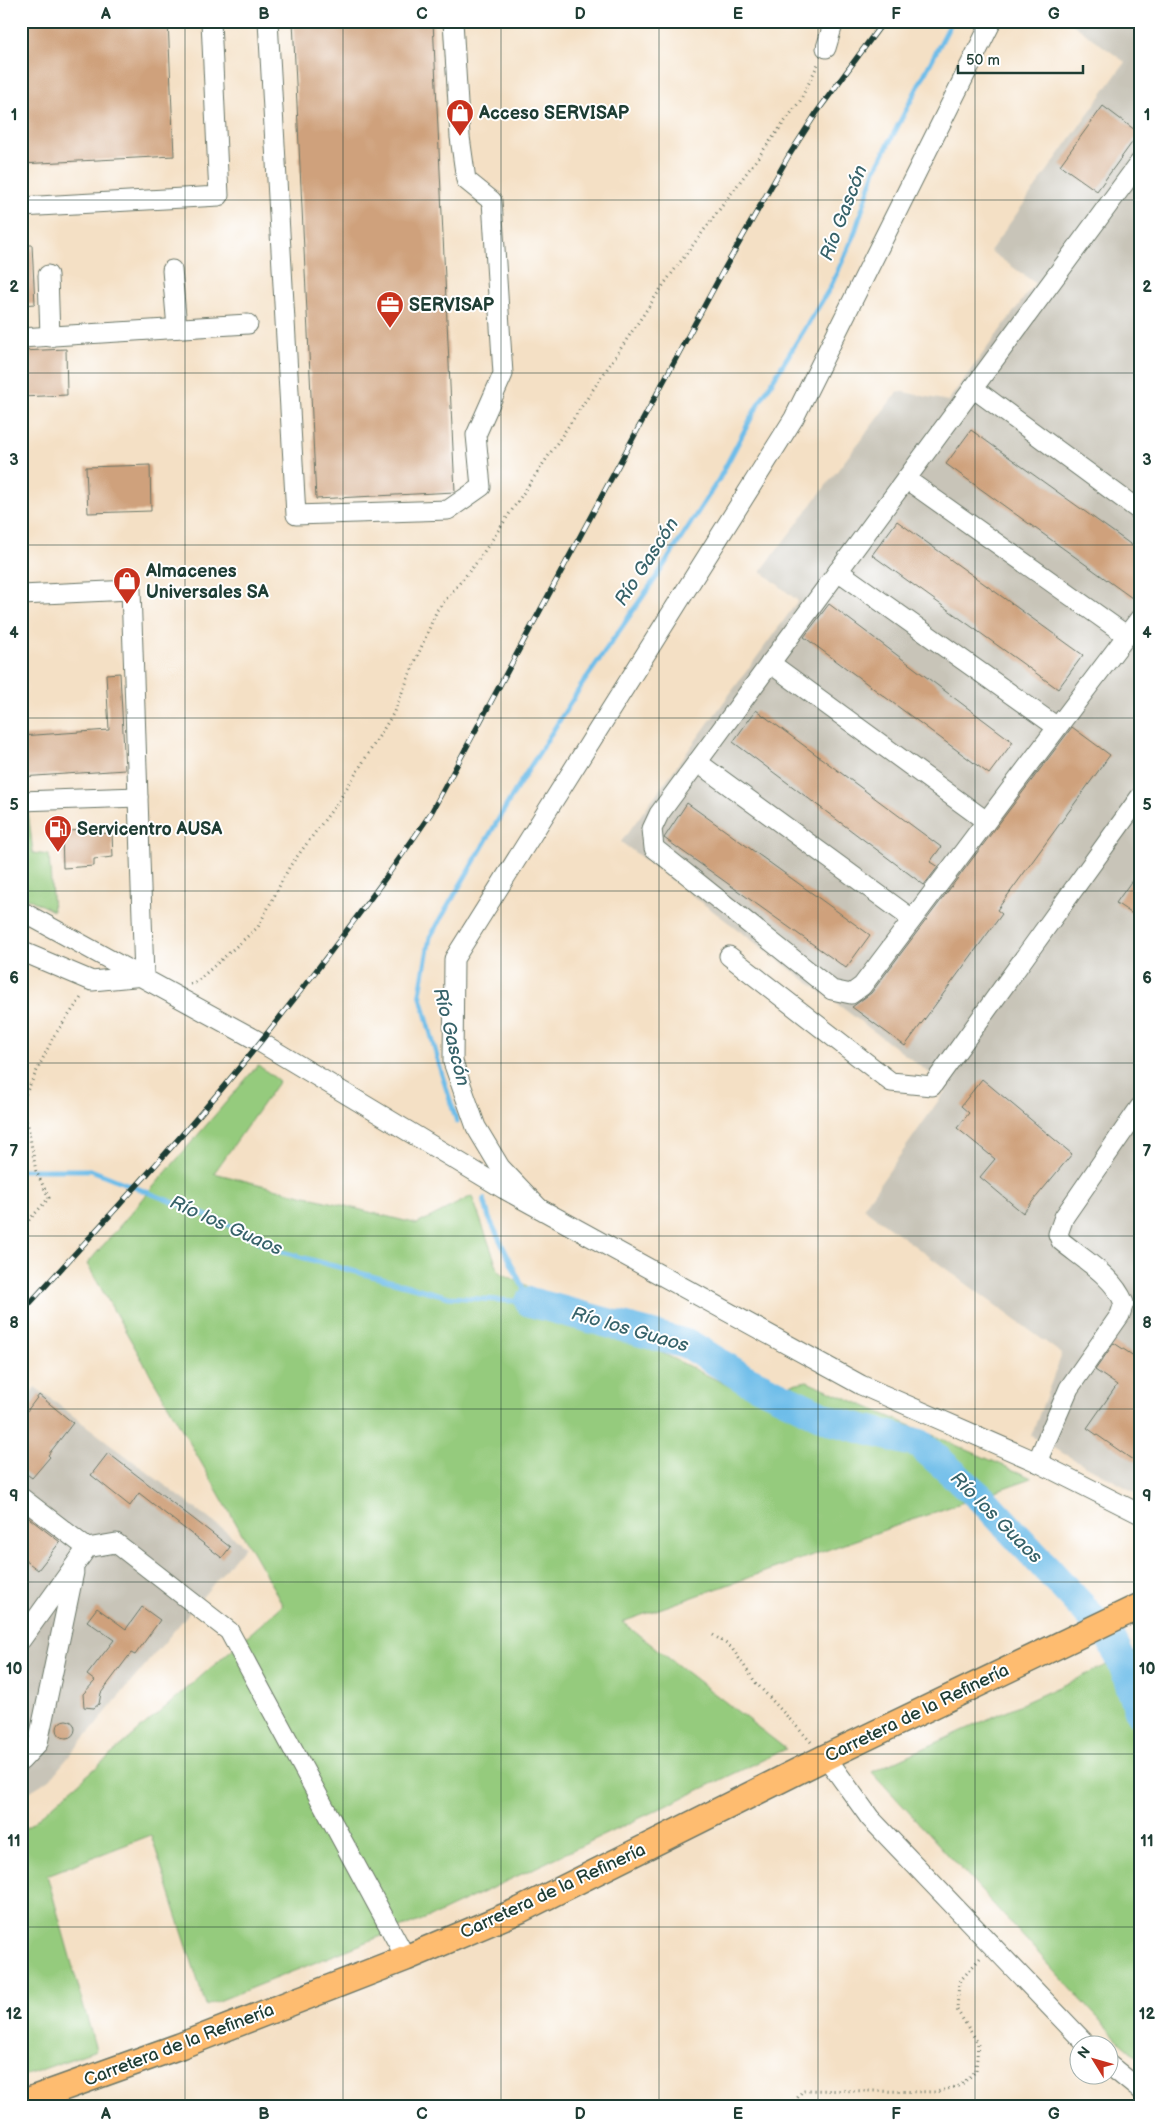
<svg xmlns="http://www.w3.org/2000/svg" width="1161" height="2127" viewBox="0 0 1161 2127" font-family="'Balsamiq Sans',sans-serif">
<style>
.industrial{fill:#c8c4b8}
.green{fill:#95cb7d;stroke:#5a8458}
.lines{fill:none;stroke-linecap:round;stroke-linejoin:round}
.stream{stroke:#6ebde9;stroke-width:5}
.river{stroke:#6ebde9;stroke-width:30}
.building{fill:#cfa17b}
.minor-casing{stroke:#6a7667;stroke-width:21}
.major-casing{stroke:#6a7667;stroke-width:28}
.path{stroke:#6a7667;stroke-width:3;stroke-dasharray:1 4;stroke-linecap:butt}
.minor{stroke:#fff;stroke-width:19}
.major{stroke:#febc70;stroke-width:25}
.rail-casing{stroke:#1f3d34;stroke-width:5.5}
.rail{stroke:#fff;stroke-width:4;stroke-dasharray:11;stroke-linecap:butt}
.grid{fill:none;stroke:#1f3d34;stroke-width:1;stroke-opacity:0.55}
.labels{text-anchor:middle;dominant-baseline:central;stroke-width:4;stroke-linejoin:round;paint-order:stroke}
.poi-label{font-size:18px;font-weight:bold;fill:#1f3d34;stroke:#fff;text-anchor:start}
.street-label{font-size:18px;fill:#1f3d34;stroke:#fff}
.water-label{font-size:19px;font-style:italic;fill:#37636a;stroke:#fff}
.neatline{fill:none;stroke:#1f3d34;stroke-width:2}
.grid-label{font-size:16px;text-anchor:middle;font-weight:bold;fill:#1f3d34}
</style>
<rect width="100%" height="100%" fill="#fff"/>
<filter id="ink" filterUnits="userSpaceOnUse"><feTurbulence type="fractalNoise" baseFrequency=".02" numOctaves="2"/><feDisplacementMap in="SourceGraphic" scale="10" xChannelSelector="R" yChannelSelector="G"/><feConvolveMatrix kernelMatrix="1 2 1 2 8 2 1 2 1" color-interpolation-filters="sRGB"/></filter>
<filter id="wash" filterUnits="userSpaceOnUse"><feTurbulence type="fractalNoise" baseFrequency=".0096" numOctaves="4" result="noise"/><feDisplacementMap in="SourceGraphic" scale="20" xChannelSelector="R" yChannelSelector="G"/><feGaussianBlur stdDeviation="1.12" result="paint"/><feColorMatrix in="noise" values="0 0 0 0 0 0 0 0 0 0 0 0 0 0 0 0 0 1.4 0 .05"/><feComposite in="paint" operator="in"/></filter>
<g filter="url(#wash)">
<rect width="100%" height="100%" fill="#f4e0c5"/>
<!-- industrial -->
<g class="industrial">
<polygon points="1072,21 1140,21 1140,1495 1031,1436 1062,1354 863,1208 948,1087 621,842 798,601 761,571 898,391 948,401 1035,283 990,251 1125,62 1071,23"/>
<polygon points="35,1387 245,1546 50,1779 21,1797 21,1405"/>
</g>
<!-- green -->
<g class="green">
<polygon points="21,811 28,811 33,853 49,855 53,911 21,895"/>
<polygon points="258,1065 279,1081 214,1173 417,1224 472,1196 499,1272 745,1394 807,1381 1032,1478 622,1622 786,1749 437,1914 206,2006 151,1835 47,1875 96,2050 21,2077 21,1830 29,1826 283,1605 87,1264"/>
<polygon points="1140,1650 1140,2059 1119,2041 872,1772"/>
</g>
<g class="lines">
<!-- stream -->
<g class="stream">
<polyline points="457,1122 441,1072 420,993 430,937 515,791 583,683 657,576 719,479 759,403 830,288 853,238 875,170 952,21"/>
<polyline points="21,1170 91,1170 223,1222 275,1250 449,1297 530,1302 489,1218 484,1199"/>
</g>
<!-- river -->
<polyline class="river" points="530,1302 690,1345 745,1379 833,1421 920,1444 984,1501 1110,1637 1123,1664 1140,1713"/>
</g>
<g id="blocks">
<!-- building -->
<g class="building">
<polygon points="21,21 168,21 174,156 21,164"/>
<polygon points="293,21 433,21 455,492 316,499"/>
<polygon points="1103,106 1139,133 1097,191 1060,165"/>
<polygon points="21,245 32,245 35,304 21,305"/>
<polygon points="66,349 67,395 21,397 21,351"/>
<polygon points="971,430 1140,551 1140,587 1132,598 946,464"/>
<polygon points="150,465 151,511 88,513 86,467"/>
<polygon points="897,521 1083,655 1058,689 872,555"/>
<polygon points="829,604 1013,742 989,774 804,637"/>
<polygon points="120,673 125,770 21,777 21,736 109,730 106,674"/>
<polygon points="756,710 941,847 930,862 938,867 924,885 733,742"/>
<polygon points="1072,727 1110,755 997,910 1002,914 905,1046 852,1007 871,993"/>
<polygon points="687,803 870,935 846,968 664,838"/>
<polygon points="93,830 93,834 112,833 113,857 94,859 94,866 63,868 62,831"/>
<polygon points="1140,869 1140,919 1116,903"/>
<polygon points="982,1079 1072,1154 1023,1213 980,1177 995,1159 957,1128 969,1113 961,1106"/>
<polygon points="1114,1343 1140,1360 1140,1465 1087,1428 1117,1385 1095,1370"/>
<polygon points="39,1395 73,1423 48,1455 50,1457 32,1478 21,1470 21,1419"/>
<polygon points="108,1453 230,1547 222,1558 139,1493 130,1506 91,1475"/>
<polygon points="21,1512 60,1542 38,1570 21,1557"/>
<polygon points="142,1607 160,1620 135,1655 131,1653 101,1693 99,1704 94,1708 84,1707 83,1694 95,1681 87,1675 114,1640 87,1621 97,1608 126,1629"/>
<circle cx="66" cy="1729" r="9"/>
</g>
</g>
</g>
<g filter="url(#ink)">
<use href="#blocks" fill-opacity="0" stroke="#6a7667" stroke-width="1"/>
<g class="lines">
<defs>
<g id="minor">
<polyline points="268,21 296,515 448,510 481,487 476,435 503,374 492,201 466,180 460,137 453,21"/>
<polyline points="826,48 834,21"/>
<polyline points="1140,162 659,814 652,829 654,848 832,990 851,994 862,986 1140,618"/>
<polyline points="21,207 219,196 211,21"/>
<polyline points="172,270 177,328"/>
<polyline points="48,275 50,337"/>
<polyline points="21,338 248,324"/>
<polyline points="973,388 1140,511"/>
<polyline points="906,479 1126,635"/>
<polyline points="838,571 1057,727"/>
<polyline points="21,595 131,590 144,976"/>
<polyline points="770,663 986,821"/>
<polyline points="697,762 912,919"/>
<polyline points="21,801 138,797"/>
<polyline points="21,911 260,1042 504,1189 861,1385 1037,1462 1140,1514"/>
<polyline points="21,951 92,981 144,976"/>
<polyline points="729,956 891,1082 932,1086 1140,797"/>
<polyline points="539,1208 500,1167 476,1127 453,1062 454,959 794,418 992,21"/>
<path d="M1037 1462 1069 1388 1120 1315 1124 1303C1114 1277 1083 1259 1061 1241L1058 1234 1064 1217 1140 1107"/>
<polyline points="22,1498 87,1548"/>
<polyline points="21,1640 87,1548 116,1543 229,1631 406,1958"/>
<polyline points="826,1757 870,1818 1086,2044"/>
<polyline points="21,1761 38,1743 74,1572"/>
<polyline points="1108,2064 1140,2090"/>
</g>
<polyline id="major" points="21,2103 180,2046 406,1958 520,1910 826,1757 1140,1606"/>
</defs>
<!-- minor casing -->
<use href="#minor" class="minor-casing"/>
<!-- major casing -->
<use href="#major" class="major-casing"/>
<!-- path -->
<g class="path">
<polyline points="190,984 195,983 258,927 290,866 338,802 393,714 437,610 477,562 664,284 800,101 819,62"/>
<polyline points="21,1103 54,1036 83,995"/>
<polyline points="21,1107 28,1126 36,1171 49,1198 21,1229"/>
<polyline points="713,1635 731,1647 756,1683 811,1742"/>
<polyline points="792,2106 803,2090 937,2092 961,2085 976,2071 978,2043 957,2010 959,1982 981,1957"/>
</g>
<!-- minor -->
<use href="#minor" class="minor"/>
<!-- major -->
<use href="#major" class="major"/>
<defs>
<path id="rail" d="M21 1313C102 1223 186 1135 261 1041 320 967 378 891 431 813L722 273 788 157 817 112 884 21"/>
</defs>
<!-- rail casing -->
<use href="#rail" class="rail-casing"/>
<!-- rail -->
<use href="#rail" class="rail"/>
</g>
</g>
<!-- grid -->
<path class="grid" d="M185 21V2106M343 21V2106M501 21V2106M659 21V2106M818 21V2106M975 21V2106M21 200H1140M21 373H1140M21 545H1140M21 718H1140M21 891H1140M21 1063H1140M21 1236H1140M21 1409H1140M21 1582H1140M21 1754H1140M21 1927H1140"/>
<!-- icons -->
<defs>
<symbol id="shop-pin" viewBox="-11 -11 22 30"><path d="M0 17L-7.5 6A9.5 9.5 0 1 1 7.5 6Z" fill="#c8321e" stroke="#fff"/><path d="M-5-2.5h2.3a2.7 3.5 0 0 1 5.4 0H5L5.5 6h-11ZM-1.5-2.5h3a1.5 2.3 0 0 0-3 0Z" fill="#fff"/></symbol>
<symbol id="office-pin" viewBox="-11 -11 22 30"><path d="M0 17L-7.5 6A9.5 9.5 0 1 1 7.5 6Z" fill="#c8321e" stroke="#fff"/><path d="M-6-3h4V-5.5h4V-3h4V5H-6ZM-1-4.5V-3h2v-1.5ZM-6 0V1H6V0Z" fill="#fff"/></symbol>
<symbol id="fuel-pin" viewBox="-11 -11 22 30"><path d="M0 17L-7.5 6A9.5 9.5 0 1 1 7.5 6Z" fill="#c8321e" stroke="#fff"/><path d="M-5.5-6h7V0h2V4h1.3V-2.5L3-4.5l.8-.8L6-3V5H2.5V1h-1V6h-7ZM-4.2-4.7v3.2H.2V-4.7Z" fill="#fff"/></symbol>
</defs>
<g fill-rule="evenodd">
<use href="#shop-pin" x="444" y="97" width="32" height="43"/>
<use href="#office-pin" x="374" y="289" width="32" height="43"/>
<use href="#shop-pin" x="111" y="565" width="32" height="43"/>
<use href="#fuel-pin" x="42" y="813" width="32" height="43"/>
</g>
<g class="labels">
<!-- poi labels -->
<g class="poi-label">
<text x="479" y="113">Acceso SERVISAP</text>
<text x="409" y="305">SERVISAP</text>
<text x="146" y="571">Almacenes<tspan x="146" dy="21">Universales SA</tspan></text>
<text x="77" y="829">Servicentro AUSA</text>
</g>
<!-- street labels -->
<g class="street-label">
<text transform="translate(917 1713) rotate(-26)">Carretera de la Refinería</text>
<text transform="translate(553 1891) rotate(-25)">Carretera de la Refinería</text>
<text transform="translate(179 2045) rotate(-21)">Carretera de la Refinería</text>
</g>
<!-- water labels -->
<g class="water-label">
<text transform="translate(844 213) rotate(-69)">Río Gascón</text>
<text transform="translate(647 562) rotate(-57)">Río Gascón</text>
<text transform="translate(451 1037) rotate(76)">Río Gascón</text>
<text transform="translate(226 1226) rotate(24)">Río los Guaos</text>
<text transform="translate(630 1330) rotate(16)">Río los Guaos</text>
<text transform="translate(996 1518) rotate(45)">Río los Guaos</text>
</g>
</g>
<!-- margin -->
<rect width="1161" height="2127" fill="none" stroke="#fff" stroke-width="55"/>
<!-- north arrow -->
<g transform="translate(1094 2060) rotate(307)"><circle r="24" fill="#ffffff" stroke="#a5b1ae"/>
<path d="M0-4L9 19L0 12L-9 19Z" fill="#c8321e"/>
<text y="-8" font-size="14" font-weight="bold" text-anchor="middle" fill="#1f3d34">N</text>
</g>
<!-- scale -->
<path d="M958 65v8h125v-8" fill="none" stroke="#1f3d34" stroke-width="2.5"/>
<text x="966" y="65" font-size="15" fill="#1f3d34" stroke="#ffffff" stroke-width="4" paint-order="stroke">50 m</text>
<rect x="28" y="28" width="1106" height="2072" class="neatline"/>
<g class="grid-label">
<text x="106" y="19">A</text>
<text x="264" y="19">B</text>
<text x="422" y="19">C</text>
<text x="580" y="19">D</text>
<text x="738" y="19">E</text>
<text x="896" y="19">F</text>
<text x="1054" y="19">G</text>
<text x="14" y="120">1</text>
<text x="1147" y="120">1</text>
<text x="14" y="292">2</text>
<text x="1147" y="292">2</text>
<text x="14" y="465">3</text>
<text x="1147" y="465">3</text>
<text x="14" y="638">4</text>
<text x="1147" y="638">4</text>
<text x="14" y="810">5</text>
<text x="1147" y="810">5</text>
<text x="14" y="983">6</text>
<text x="1147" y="983">6</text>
<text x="14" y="1156">7</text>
<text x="1147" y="1156">7</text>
<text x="14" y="1328">8</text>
<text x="1147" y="1328">8</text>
<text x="14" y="1501">9</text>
<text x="1147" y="1501">9</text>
<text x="14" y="1674">10</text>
<text x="1147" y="1674">10</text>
<text x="14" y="1846">11</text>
<text x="1147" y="1846">11</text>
<text x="14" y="2019">12</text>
<text x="1147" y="2019">12</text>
<text x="106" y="2119">A</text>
<text x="264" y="2119">B</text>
<text x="422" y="2119">C</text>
<text x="580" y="2119">D</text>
<text x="738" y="2119">E</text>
<text x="896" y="2119">F</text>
<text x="1054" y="2119">G</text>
</g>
</svg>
